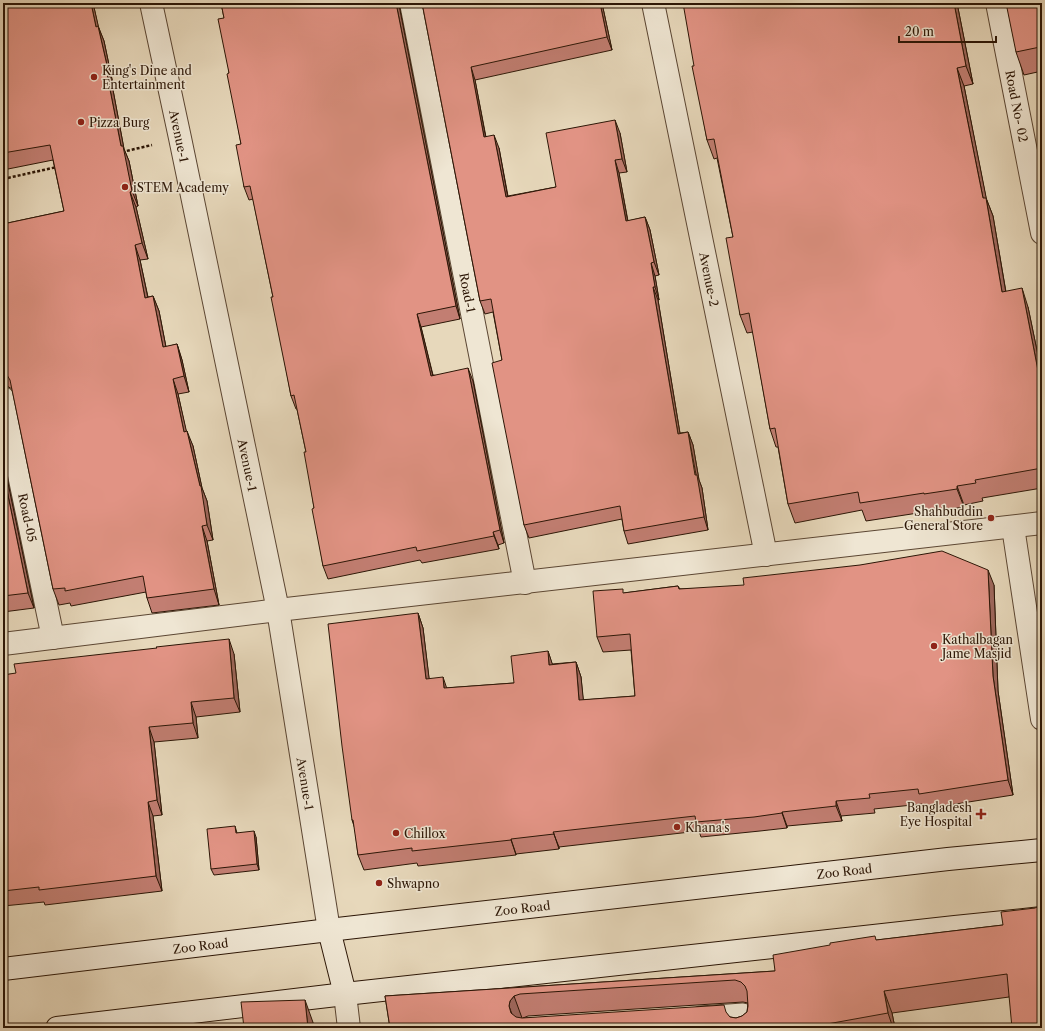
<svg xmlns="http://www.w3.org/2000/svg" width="1045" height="1031" viewBox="0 0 1045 1031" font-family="'Libre Caslon Text',serif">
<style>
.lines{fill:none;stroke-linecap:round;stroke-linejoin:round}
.pedestrian-casing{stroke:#5b4633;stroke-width:23}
.minor-casing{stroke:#5b4633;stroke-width:24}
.tertiary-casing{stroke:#5b4633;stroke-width:24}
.secondary-casing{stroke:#2c1606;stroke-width:24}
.path{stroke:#2c1606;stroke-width:2.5;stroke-dasharray:3 2;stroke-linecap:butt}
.pedestrian{stroke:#efe6d3;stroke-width:21}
.minor{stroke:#efe6d3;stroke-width:22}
.tertiary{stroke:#efe6d3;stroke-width:22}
.secondary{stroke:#efe6d3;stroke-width:22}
.wall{fill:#c27e72;stroke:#2c1606;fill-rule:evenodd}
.shaded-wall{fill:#9e675c;stroke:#2c1606}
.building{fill:#e19384;stroke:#2c1606;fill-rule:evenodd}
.poi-dot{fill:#8f2418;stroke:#efe6d3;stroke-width:1.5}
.labels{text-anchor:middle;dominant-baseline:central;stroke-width:3;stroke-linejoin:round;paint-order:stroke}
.poi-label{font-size:12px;fill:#2c1606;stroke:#efe6d3;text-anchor:start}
.street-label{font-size:12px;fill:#2c1606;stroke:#efe6d3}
</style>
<rect width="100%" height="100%" fill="#e7d8bb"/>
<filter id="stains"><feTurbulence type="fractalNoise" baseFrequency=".005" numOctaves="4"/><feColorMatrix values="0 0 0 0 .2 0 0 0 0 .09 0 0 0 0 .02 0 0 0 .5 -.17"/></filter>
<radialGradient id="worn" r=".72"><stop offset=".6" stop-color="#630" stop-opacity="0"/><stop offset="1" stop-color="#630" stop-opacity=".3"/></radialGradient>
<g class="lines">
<defs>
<polyline id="pedestrian" points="701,1017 743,1014 744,1028"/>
<g id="minor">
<path id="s1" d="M411 3 525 583"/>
<path id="s2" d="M653 3 766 555"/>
<path id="s3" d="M997 3 1042 233"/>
<path id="s4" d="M3 398 53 638"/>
<polyline points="1013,527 1042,719"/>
<polyline points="3,644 278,610 1042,523"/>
</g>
<g id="tertiary">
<path id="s5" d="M151 3 180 138 278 610 329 930"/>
<polyline points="345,994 349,1028"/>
</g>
<g id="secondary">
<polyline points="329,930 345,994"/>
<path id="s6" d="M3 969 329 930 948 859 1042 850"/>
<polyline points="57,1028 345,994 955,927 1042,918"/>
</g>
</defs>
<!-- pedestrian casing -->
<use href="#pedestrian" class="pedestrian-casing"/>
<!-- minor casing -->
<use href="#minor" class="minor-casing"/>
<!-- tertiary casing -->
<use href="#tertiary" class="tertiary-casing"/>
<!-- secondary casing -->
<use href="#secondary" class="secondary-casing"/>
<!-- path -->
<g class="path">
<polyline points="122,152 152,145"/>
<polyline points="3,179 57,167"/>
</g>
<!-- pedestrian -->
<use href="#pedestrian" class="pedestrian"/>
<!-- minor -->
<use href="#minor" class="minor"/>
<!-- tertiary -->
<use href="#tertiary" class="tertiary"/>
<!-- secondary -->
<use href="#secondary" class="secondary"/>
</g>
<!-- wall -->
<g class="wall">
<polygon points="3,3 93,3 98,26 104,41 114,89 113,90 124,149 129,161 138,206 136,207 148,259 140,260 148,297 153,296 159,311 166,347 177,344 182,360 189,392 178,394 186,431 193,446 202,488 207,501 213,540 207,541 219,605 152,613 147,598 146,592 71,606 70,603 59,605 53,589 12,389 7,386 3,386 3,224 64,211 53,160 3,170"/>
<polygon points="221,3 399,3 399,5 460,319 421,327 433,375 473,381 504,543 498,545 499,549 422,563 420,560 328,579 323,566 314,508 306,452 297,409 296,409 291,396 273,297 253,199 249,200 244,187 241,144 229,73 224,18"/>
<polygon points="422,3 601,3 603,8 612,50 475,80 486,137 499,148 508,196 556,187 620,133 627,172 619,173 628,221 645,217 650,230 659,275 655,276 659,300 658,300 680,433 688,432 693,445 699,480 702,488 708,530 628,544 624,531 622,519 529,538 524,525 502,360 493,312 485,314 480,301"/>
<polygon points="957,3 973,84 964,86 986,198 993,216 1006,292 1028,307 1042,375 1042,488 982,498 983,501 964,505 964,507 931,512 931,511 866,521 862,510 795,523 788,504 778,447 776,447 770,429 753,332 747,333 740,315 733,237 717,158 714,159 707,140 694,66"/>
<polygon points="1042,3 1042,71 1024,75 1016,52"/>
<polygon points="3,459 34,608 3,612"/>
<polygon points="994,585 998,691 1013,795 924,809 922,804 874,809 875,813 841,816 842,821 787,826 787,828 760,831 701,837 699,831 559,847 559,849 516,854 516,855 418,866 417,863 364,870 358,855 355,829 352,820 418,613 423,628 429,679 446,688 514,683 548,651 552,664 576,662 581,677 583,700 635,696 631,650 603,652 597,637 624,593 678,586 680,589"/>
<polygon points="234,654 240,712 196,717 198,738 154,742 162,815 153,816 162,891 45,905 44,902 3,906 3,675"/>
<polygon points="235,826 237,833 256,837 259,870 214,875 211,869"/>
<path d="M1035 908 1009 997 892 1013 895 1028H390L385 996 775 971 877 940 1003 925ZM743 1002 748 1003 747 1012 742 1016 736 1018 730 1017 727 1014 523 1018 528 1016Z"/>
</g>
<!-- shaded-wall -->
<g class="shaded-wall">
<polygon points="91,3 93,3 102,42 96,27"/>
<polygon points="396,3 399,3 399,5 460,319 456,306"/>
<polygon points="600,3 601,3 603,8 612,50 607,37"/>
<polygon points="954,3 957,3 973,84 966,66"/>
<polygon points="98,26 104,41 114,89 109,74"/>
<polygon points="471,67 475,80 488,150 484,137"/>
<polygon points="957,68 964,86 990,217 983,198"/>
<polygon points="107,74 113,90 124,149 129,161 138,206 132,191 121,146"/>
<polygon points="615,120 620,133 627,172 622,159"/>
<polygon points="494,135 499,148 510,210 506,197"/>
<polygon points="615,160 619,173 630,234 626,221"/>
<polygon points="130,192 136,207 148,259 142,243"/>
<polygon points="986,198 993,216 1009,311 1002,292"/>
<polygon points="645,217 650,230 659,275 654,262"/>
<polygon points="135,245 140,260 151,313 145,298"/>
<polygon points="651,263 655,276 659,300 655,287"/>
<polygon points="653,287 658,300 682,446 678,434"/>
<polygon points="1022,288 1028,307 1042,375 1042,386 1040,381"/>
<polygon points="153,296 159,311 169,363 163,347"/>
<polygon points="417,314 421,327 436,389 431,376"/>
<polygon points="177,344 182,360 189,392 184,376"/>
<polygon points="468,368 473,381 504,543 500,530"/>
<polygon points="173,379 178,394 190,447 184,432"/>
<polygon points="1038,381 1042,391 1042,403"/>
<polygon points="187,431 193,446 202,488 207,501 213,540 207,525 200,486"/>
<polygon points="688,432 693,445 699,480 702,488 708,530 704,517"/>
<polygon points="3,459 34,608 28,593 3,471"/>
<polygon points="957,486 964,505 964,507 957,489"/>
<polygon points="202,526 207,541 219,605 214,589"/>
<polygon points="493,532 498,545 499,549 494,536"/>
<polygon points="988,570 994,585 998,691 1013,795 1008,780 993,676"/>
<polygon points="418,613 423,628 431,694 426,679"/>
<polygon points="229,639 234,654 240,712 234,698"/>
<polygon points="548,651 553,666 549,665"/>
<polygon points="576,662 581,677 585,715 579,700"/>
<polygon points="443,677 448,692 444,688"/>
<polygon points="191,702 196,717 198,738 193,723"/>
<polygon points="149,727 154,742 162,815 157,800"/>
<polygon points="836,801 841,816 842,821 836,806"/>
<polygon points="148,802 153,816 162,891 156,876"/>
<polygon points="782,812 787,826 787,828 782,813"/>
<polygon points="254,831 256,837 259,870 257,864"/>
<polygon points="553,832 559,847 559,849 554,834"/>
<polygon points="511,839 516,854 516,855 511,840"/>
<polygon points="884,991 892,1013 895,1028 893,1028 888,1013"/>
<polygon points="514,996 522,1018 517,1028 509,1006 510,1001"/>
<polygon points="305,1000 315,1028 308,1028"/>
</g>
<!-- building -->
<g class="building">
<polygon points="3,3 91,3 96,27 98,26 109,74 107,74 121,146 123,146 132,191 130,192 142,243 135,245 145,298 153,296 163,347 177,344 184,376 173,379 184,432 187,431 200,486 201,486 207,525 202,526 214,589 147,598 143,576 65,591 65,588 53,589 10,380 7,375 3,372 3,224 64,211 50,145 3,153"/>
<polygon points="221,3 396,3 456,306 417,314 431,376 468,368 500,530 493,532 494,536 417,551 416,547 323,566 312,509 314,508 304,452 306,452 294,395 291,396 271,297 273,297 250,186 244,187 236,145 241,144 227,74 229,73 218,19 224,18"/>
<polygon points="422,3 600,3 607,37 471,67 484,137 494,135 506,197 556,187 546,133 615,120 622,159 615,160 626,221 645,217 654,262 651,263 655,287 653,287 678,434 688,432 695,475 697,475 704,517 624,531 620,506 524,525 492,363 502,360 491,299 480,301"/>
<polygon points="683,3 954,3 966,66 957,68 983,198 986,198 1002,292 1022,288 1040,381 1038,381 1042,403 1042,468 975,480 976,483 957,486 957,489 924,494 924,493 860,503 858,492 788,504 775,428 770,429 749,313 740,315 726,238 733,237 714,139 707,140 692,66 694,66"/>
<polygon points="1006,3 1042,3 1042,57 1040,47 1016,52"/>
<polygon points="3,471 28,593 3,596"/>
<polygon points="942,551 988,570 993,676 1008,780 919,794 918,789 869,794 870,798 836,801 836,806 782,812 782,813 754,817 696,822 695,816 553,832 554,834 511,839 511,840 412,851 412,848 358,855 353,820 352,820 342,746 328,624 418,613 426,679 443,677 444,688 514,683 511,656 548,651 549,665 576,662 579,700 635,696 630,634 597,637 593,591 623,589 623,593 678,586 679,589 744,585 743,578 860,565"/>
<polygon points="229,639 234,698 191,702 193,723 149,727 157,800 148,802 156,876 39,890 39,887 3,891 3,675 16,673 14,664 157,648 156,647"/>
<polygon points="235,826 236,833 254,831 257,864 211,869 207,829"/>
<path d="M1042 905V1028H1012L1007 974 884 991 888 1013 805 1028H390L385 996 775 971 773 955 830 945V943L875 936 876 940 1003 925 1001 912 1035 908ZM735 980 741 982 745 986 747 991 748 1006 747 1012 742 1016 736 1018 730 1017 726 1012 724 1005 522 1018 516 1017 511 1013 509 1006 510 1001 514 996 520 994Z"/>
<polygon points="305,1000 308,1028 244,1028 241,1002"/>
</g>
<!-- markers -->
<g class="poi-dot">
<circle cx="94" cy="77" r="4"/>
<circle cx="81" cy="122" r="4"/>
<circle cx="125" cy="187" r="4"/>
<circle cx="991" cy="518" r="4"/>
<circle cx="934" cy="646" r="4"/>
<path d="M979 808h4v4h4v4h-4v4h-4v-4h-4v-4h4z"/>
<circle cx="677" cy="827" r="4"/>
<circle cx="396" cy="833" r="4"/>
<circle cx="379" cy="883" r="4"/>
</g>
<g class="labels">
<!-- poi labels -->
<g class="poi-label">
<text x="102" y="70">King's Dine and<tspan x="102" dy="14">Entertainment</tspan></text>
<text x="89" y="122">Pizza Burg</text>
<text x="133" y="187">iSTEM Academy</text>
<text x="983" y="511" text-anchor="end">Shahbuddin<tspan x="983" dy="14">General Store</tspan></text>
<text x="942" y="639">Kathalbagan<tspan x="942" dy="14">Jame Masjid</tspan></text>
<text x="972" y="807" text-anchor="end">Bangladesh<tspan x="972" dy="14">Eye Hospital</tspan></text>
<text x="685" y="827">Khana's</text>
<text x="404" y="833">Chillox</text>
<text x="387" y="883">Shwapno</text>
</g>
<!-- street labels -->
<g class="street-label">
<text stroke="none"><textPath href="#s3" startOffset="105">Road No- 02</textPath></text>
<text stroke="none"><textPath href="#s5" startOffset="136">Avenue-1</textPath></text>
<text stroke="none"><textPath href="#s2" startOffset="282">Avenue-2</textPath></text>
<text stroke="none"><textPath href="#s1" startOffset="295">Road-1</textPath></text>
<text stroke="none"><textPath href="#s5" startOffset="472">Avenue-1</textPath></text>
<text stroke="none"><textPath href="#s4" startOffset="122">Road-05</textPath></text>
<text stroke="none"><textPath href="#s5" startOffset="796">Avenue-1</textPath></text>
<text stroke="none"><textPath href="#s6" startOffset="847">Zoo Road</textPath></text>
<text stroke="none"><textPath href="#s6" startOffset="523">Zoo Road</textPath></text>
<text stroke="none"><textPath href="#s6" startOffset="199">Zoo Road</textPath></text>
</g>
</g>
<!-- margin -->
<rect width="1045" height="1031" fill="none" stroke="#e7d8bb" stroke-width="16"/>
<rect x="4" y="4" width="1037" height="1023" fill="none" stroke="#2c1606" stroke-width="2"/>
<rect x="8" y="8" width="1029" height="1015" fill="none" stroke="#2c1606"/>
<!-- scale -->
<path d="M899 36v6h97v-6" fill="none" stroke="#2c1606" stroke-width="2"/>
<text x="905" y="36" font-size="12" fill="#2c1606" stroke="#efe6d3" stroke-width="3" paint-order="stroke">20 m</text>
<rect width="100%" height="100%" filter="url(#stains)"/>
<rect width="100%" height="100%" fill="url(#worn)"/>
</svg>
